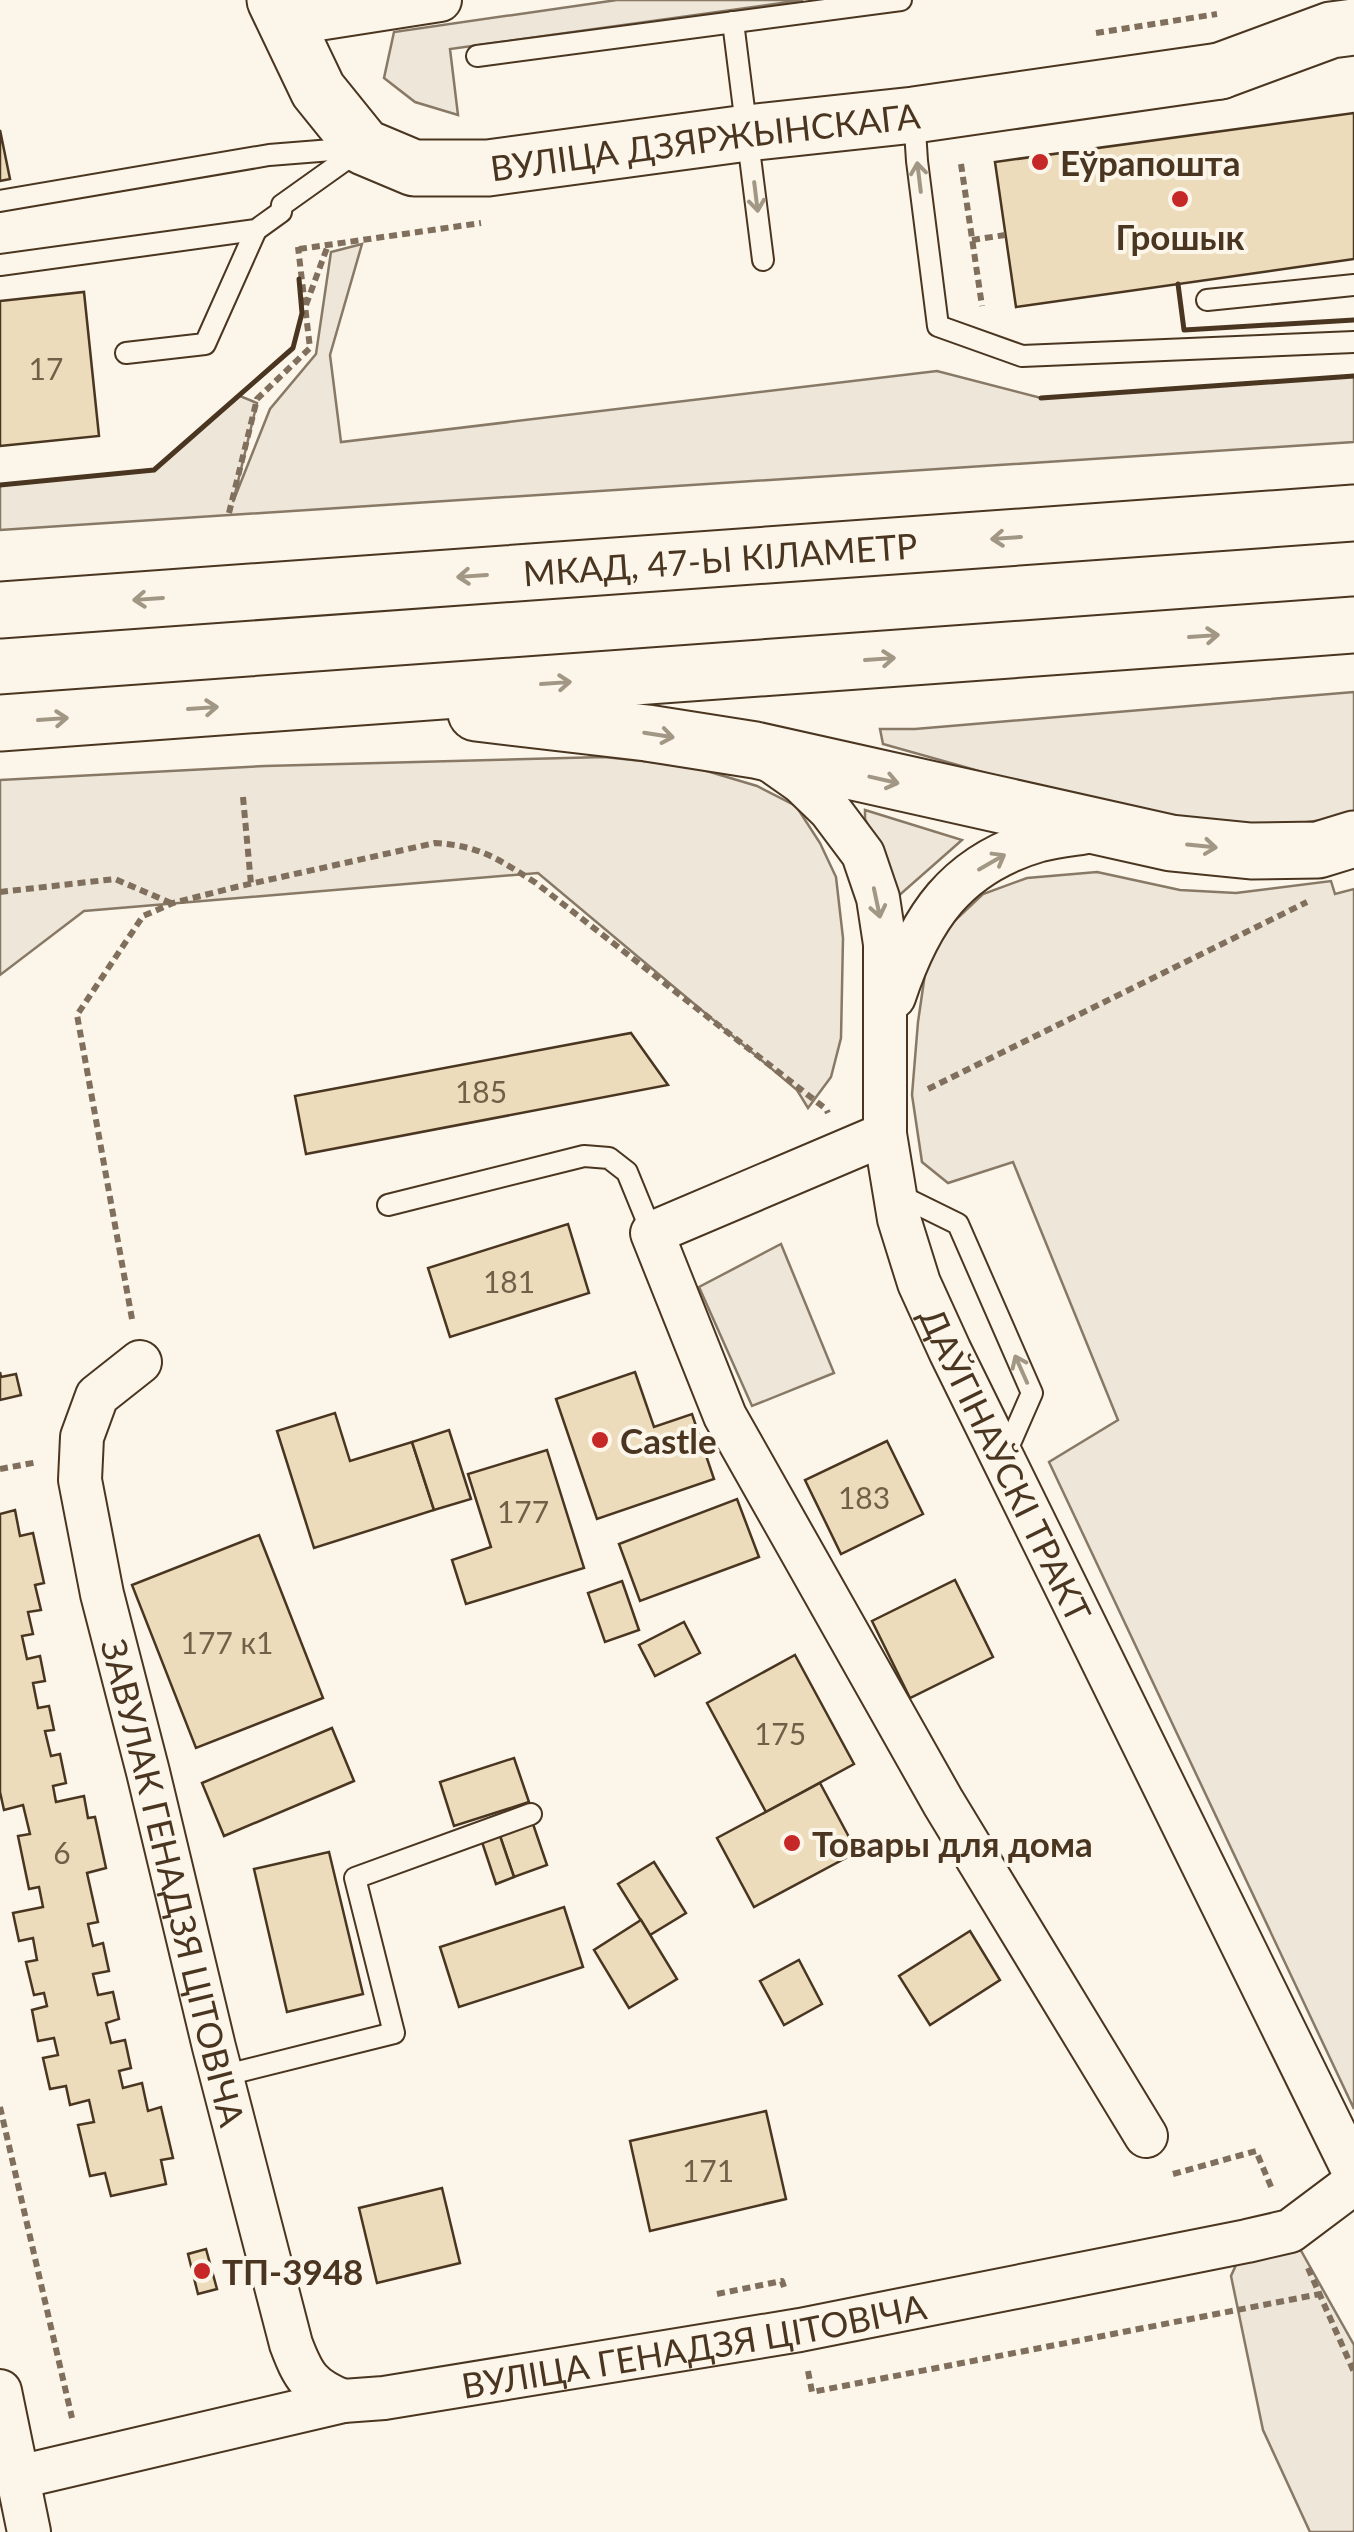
<svg xmlns="http://www.w3.org/2000/svg" width="1354" height="2532" viewBox="0 0 1354 2532" font-family="Lato,sans-serif">
<style>
.green{fill:#ede6d9;stroke:#887966;stroke-width:2.5}
.building{fill:#ecdcbc;stroke:#4a3520;stroke-width:2.5}
.lines{fill:none;stroke-linecap:round;stroke-linejoin:round}
.lane-casing{stroke:#4a3520;stroke-width:24}
.street-casing{stroke:#4a3520;stroke-width:46}
.secondary-casing{stroke:#4a3520;stroke-width:59}
.highway-casing{stroke:#4a3520;stroke-width:59}
.path{stroke:#7f6f5c;stroke-width:6;stroke-dasharray:8 5;stroke-linecap:butt}
.lane{stroke:#fbf6e9;stroke-width:20}
.street{stroke:#fbf6e9;stroke-width:42}
.secondary{stroke:#fbf6e9;stroke-width:55}
.highway{stroke:#fbf6e9;stroke-width:55}
.wall{stroke:#4a3520;stroke-width:5}
.oneway{stroke:#a29684}
.poi-dot{fill:#c62828;stroke:#fbf6e9;stroke-width:4}
.labels{text-anchor:middle;dominant-baseline:central;stroke-width:8;stroke-linejoin:round;paint-order:stroke}
.number-label{font-size:30px;fill:#725f47}
.street-label{font-size:35px;fill:#4a3520;stroke:#fbf6e9}
.poi-label{font-size:35px;font-weight:bold;fill:#4a3520;stroke:#fbf6e9;text-anchor:start}
</style>
<rect width="100%" height="100%" fill="#fbf6e9"/>
<!-- green -->
<g class="green">
<polygon points="617,0 803,0 450,49 458,115 415,102 384,78 394,32"/>
<polygon points="362,244 330,355 341,442 937,371 1041,398 1354,376 1354,442 0,530 0,485 154,470 240,396 257,403 233,502 270,409 316,354 331,252"/>
<polygon points="1354,692 1354,814 1341,818 1263,827 1203,825 1093,803 883,744 880,729 915,729"/>
<polygon points="604,757 690,766 757,786 796,806 820,843 836,877 843,938 841,1038 831,1077 808,1108 797,1090 538,873 84,911 0,975 0,780 265,766"/>
<polygon points="865,810 962,840 895,899 885,859 865,819"/>
<polygon points="1097,872 1180,890 1236,893 1331,881 1335,894 1354,889 1354,2109 1049,1462 1118,1420 1013,1162 948,1183 922,1162 912,1095 918,1022 926,967 948,927 983,894 1027,878"/>
<polygon points="781,1244 834,1373 752,1406 699,1287"/>
<polygon points="1290,2231 1354,2345 1354,2532 1310,2532 1263,2430 1231,2276 1247,2241"/>
</g>
<!-- building -->
<g class="building">
<polygon points="1354,113 1354,259 1016,307 995,162"/>
<polygon points="0,130 10,179 0,181"/>
<polygon points="84,292 99,436 0,446 0,301"/>
<polygon points="631,1033 668,1085 306,1154 295,1096"/>
<polygon points="568,1224 589,1293 450,1337 428,1268"/>
<polygon points="0,1372 1,1377 16,1374 21,1395 0,1400"/>
<polygon points="635,1372 654,1427 692,1414 714,1479 597,1519 556,1399"/>
<polygon points="335,1413 350,1461 412,1442 434,1510 314,1548 277,1431"/>
<polygon points="449,1430 471,1499 434,1510 412,1442"/>
<polygon points="887,1441 923,1514 841,1554 805,1480"/>
<polygon points="547,1450 584,1568 466,1604 452,1560 491,1547 468,1474"/>
<polygon points="737,1499 759,1557 640,1601 619,1544"/>
<polygon points="15,1510 20,1536 33,1533 44,1583 35,1585 41,1610 28,1612 33,1634 22,1636 27,1659 40,1656 45,1681 33,1683 38,1708 49,1706 54,1730 45,1731 51,1756 60,1754 66,1783 53,1786 56,1802 84,1796 88,1818 95,1817 106,1868 87,1873 98,1922 88,1924 93,1946 103,1943 109,1971 93,1974 98,1995 113,1992 119,2019 106,2023 111,2043 125,2040 131,2068 119,2071 123,2088 142,2083 148,2111 161,2107 173,2158 161,2160 166,2184 111,2196 105,2173 90,2176 78,2125 94,2122 89,2100 70,2105 66,2086 50,2089 43,2058 58,2055 54,2038 38,2041 32,2010 47,2006 44,1993 34,1995 26,1962 37,1960 33,1938 19,1941 13,1913 43,1907 39,1887 29,1889 18,1836 30,1834 23,1805 4,1810 0,1792 0,1514"/>
<polygon points="259,1535 323,1698 196,1748 132,1585"/>
<polygon points="955,1580 993,1657 910,1698 872,1621"/>
<polygon points="622,1581 639,1630 605,1642 588,1593"/>
<polygon points="684,1622 700,1653 655,1676 639,1645"/>
<polygon points="795,1655 854,1764 766,1812 707,1703"/>
<polygon points="332,1728 354,1781 224,1836 202,1783"/>
<polygon points="514,1758 529,1802 454,1826 440,1782"/>
<polygon points="820,1783 857,1852 754,1907 717,1838"/>
<polygon points="533,1824 547,1865 514,1877 500,1836"/>
<polygon points="500,1836 514,1877 496,1884 482,1842"/>
<polygon points="329,1852 363,1994 287,2012 254,1869"/>
<polygon points="654,1862 686,1913 650,1935 618,1884"/>
<polygon points="564,1907 583,1967 459,2007 440,1947"/>
<polygon points="641,1920 677,1979 629,2008 594,1950"/>
<polygon points="970,1931 1000,1980 930,2025 899,1976"/>
<polygon points="799,1960 822,2004 784,2025 760,1981"/>
<polygon points="766,2111 786,2199 650,2231 630,2141"/>
<polygon points="442,2188 460,2263 377,2283 359,2208"/>
<polygon points="206,2249 217,2289 198,2294 188,2254"/>
</g>
<g class="lines">
<defs>
<g id="lane">
<polyline points="733,22 763,260"/>
<polyline points="477,56 901,0"/>
<polyline points="914,115 917,161 938,326 1022,356 1354,342"/>
<polyline points="0,201 269,155 357,148"/>
<polyline points="0,265 256,230 281,212 282,205 362,148"/>
<polyline points="1207,300 1354,285"/>
<polyline points="126,353 205,344 256,230"/>
<polyline points="895,1193 958,1224 1032,1393 1004,1457"/>
<polyline points="388,1205 584,1156 609,1158 627,1172 652,1233"/>
<polyline points="222,2076 394,2033 355,1878 531,1814"/>
</g>
<g id="street">
<polyline points="286,24 440,0"/>
<path id="s1" d="M764 756 801 782 830 810 863 854 878 898 885 944V1134L899 1219 919 1283 950 1351 1354 2172"/>
<path d="M894 997C920 918 956 864 1040 840 1057 836 1076 834 1093 831"/>
<polyline points="885,1134 652,1233 725,1416 943,1802 1146,2136"/>
<path id="s2" d="M140 1362 97 1396 82 1437 80 1480 102 1594 148 1772 214 2047 291 2344C303 2376 310 2388 343 2401"/>
<polyline points="0,2391 29,2532"/>
<path id="s3" d="M19 2477 343 2401 384 2398 800 2330 1247 2241 1290 2231 1354 2183"/>
</g>
<g id="secondary">
<path id="s4" d="M275 0 318 90 364 147 414 168H488L747 133 914 115 1220 71"/>
</g>
<g id="highway">
<polyline points="1220,71 1331,30 1354,27"/>
<path id="s5" d="M0 610 1354 513"/>
<polyline points="476,713 647,733 755,750 1171,843 1251,851 1318,850 1354,839"/>
<polyline points="0,723 1354,625"/>
</g>
</defs>
<!-- lane casing -->
<use href="#lane" class="lane-casing"/>
<!-- street casing -->
<use href="#street" class="street-casing"/>
<!-- secondary casing -->
<use href="#secondary" class="secondary-casing"/>
<!-- highway casing -->
<use href="#highway" class="highway-casing"/>
<!-- path -->
<g class="path">
<polyline points="1096,33 1217,14"/>
<polyline points="961,164 982,306"/>
<polyline points="972,240 1005,235"/>
<polyline points="299,249 481,223"/>
<polyline points="306,305 328,245"/>
<polyline points="229,513 257,399 310,348 298,247"/>
<polyline points="243,797 251,884"/>
<polyline points="0,892 115,879 171,903"/>
<polyline points="928,1089 1307,902"/>
<path d="M132 1319 77 1015 143 916 173 903 236 887 435 843C481 846 498 859 536 883L826 1109 828 1113"/>
<polyline points="0,1469 38,1462"/>
<polyline points="0,2107 72,2418"/>
<polyline points="1173,2174 1256,2151 1272,2189"/>
<polyline points="1308,2268 1354,2372"/>
<polyline points="717,2294 782,2281 784,2287"/>
<polyline points="808,2371 812,2392 1320,2294"/>
</g>
<!-- lane -->
<use href="#lane" class="lane"/>
<!-- street -->
<use href="#street" class="street"/>
<!-- secondary -->
<use href="#secondary" class="secondary"/>
<!-- highway -->
<use href="#highway" class="highway"/>
<!-- wall -->
<g class="wall">
<polyline points="1178,284 1184,330 1354,320"/>
<polyline points="1041,398 1354,376"/>
<polyline points="0,485 154,470 293,348 302,313 299,279"/>
</g>
</g>
<!-- one-way arrows -->
<defs><path id="oneway-shaft" d="M-6 0H5M1.5-3L5.5 0L1.5 3" fill="none" stroke-width="1.6" stroke-linecap="round" stroke-linejoin="round" transform="scale(2.5)"/></defs>
<g class="oneway">
<use href="#oneway-shaft" transform="translate(919 177) rotate(-97)"/>
<use href="#oneway-shaft" transform="translate(756 197) rotate(83)"/>
<use href="#oneway-shaft" transform="translate(1006 538) rotate(176)"/>
<use href="#oneway-shaft" transform="translate(472 576) rotate(176)"/>
<use href="#oneway-shaft" transform="translate(148 599) rotate(176)"/>
<use href="#oneway-shaft" transform="translate(1204 636) rotate(-4)"/>
<use href="#oneway-shaft" transform="translate(880 659) rotate(-4)"/>
<use href="#oneway-shaft" transform="translate(556 683) rotate(-4)"/>
<use href="#oneway-shaft" transform="translate(203 708) rotate(-4)"/>
<use href="#oneway-shaft" transform="translate(53 719) rotate(-4)"/>
<use href="#oneway-shaft" transform="translate(659 735) rotate(9)"/>
<use href="#oneway-shaft" transform="translate(884 780) rotate(13)"/>
<use href="#oneway-shaft" transform="translate(1202 846) rotate(6)"/>
<use href="#oneway-shaft" transform="translate(992 862) rotate(-30)"/>
<use href="#oneway-shaft" transform="translate(877 903) rotate(78)"/>
<use href="#oneway-shaft" transform="translate(1021 1369) rotate(-114)"/>
</g>
<!-- markers -->
<g class="poi-dot">
<circle cx="1040" cy="162" r="10"/>
<circle cx="1180" cy="199" r="10"/>
<circle cx="600" cy="1440" r="10"/>
<circle cx="792" cy="1843" r="10"/>
<circle cx="202" cy="2271" r="10"/>
</g>
<g class="labels">
<!-- number labels -->
<g class="number-label">
<text x="46" y="368">17</text>
<text x="481" y="1091">185</text>
<text x="509" y="1281">181</text>
<text x="864" y="1497">183</text>
<text x="523" y="1511">177</text>
<text x="227" y="1642">177 к1</text>
<text x="780" y="1733">175</text>
<text x="62" y="1852">6</text>
<text x="708" y="2170">171</text>
</g>
<!-- street labels -->
<g class="street-label">
<text stroke="none"><textPath href="#s4" startOffset="520">ВУЛІЦА ДЗЯРЖЫНСКАГА</textPath></text>
<text stroke="none"><textPath href="#s5" startOffset="722">МКАД, 47-Ы КІЛАМЕТР</textPath></text>
<text stroke="none"><textPath href="#s1" startOffset="778">ДАЎГІНАЎСКІ ТРАКТ</textPath></text>
<text stroke="none"><textPath href="#s2" startOffset="555">ЗАВУЛАК ГЕНАДЗЯ ЦІТОВІЧА</textPath></text>
<text stroke="none"><textPath href="#s3" startOffset="688">ВУЛІЦА ГЕНАДЗЯ ЦІТОВІЧА</textPath></text>
</g>
<!-- poi labels -->
<g class="poi-label">
<text x="1060" y="162">Еўрапошта</text>
<text x="1180" y="236" text-anchor="middle">Грошык</text>
<text x="620" y="1440">Castle</text>
<text x="812" y="1843">Товары для дома</text>
<text x="222" y="2271">ТП-3948</text>
</g>
</g>
</svg>
